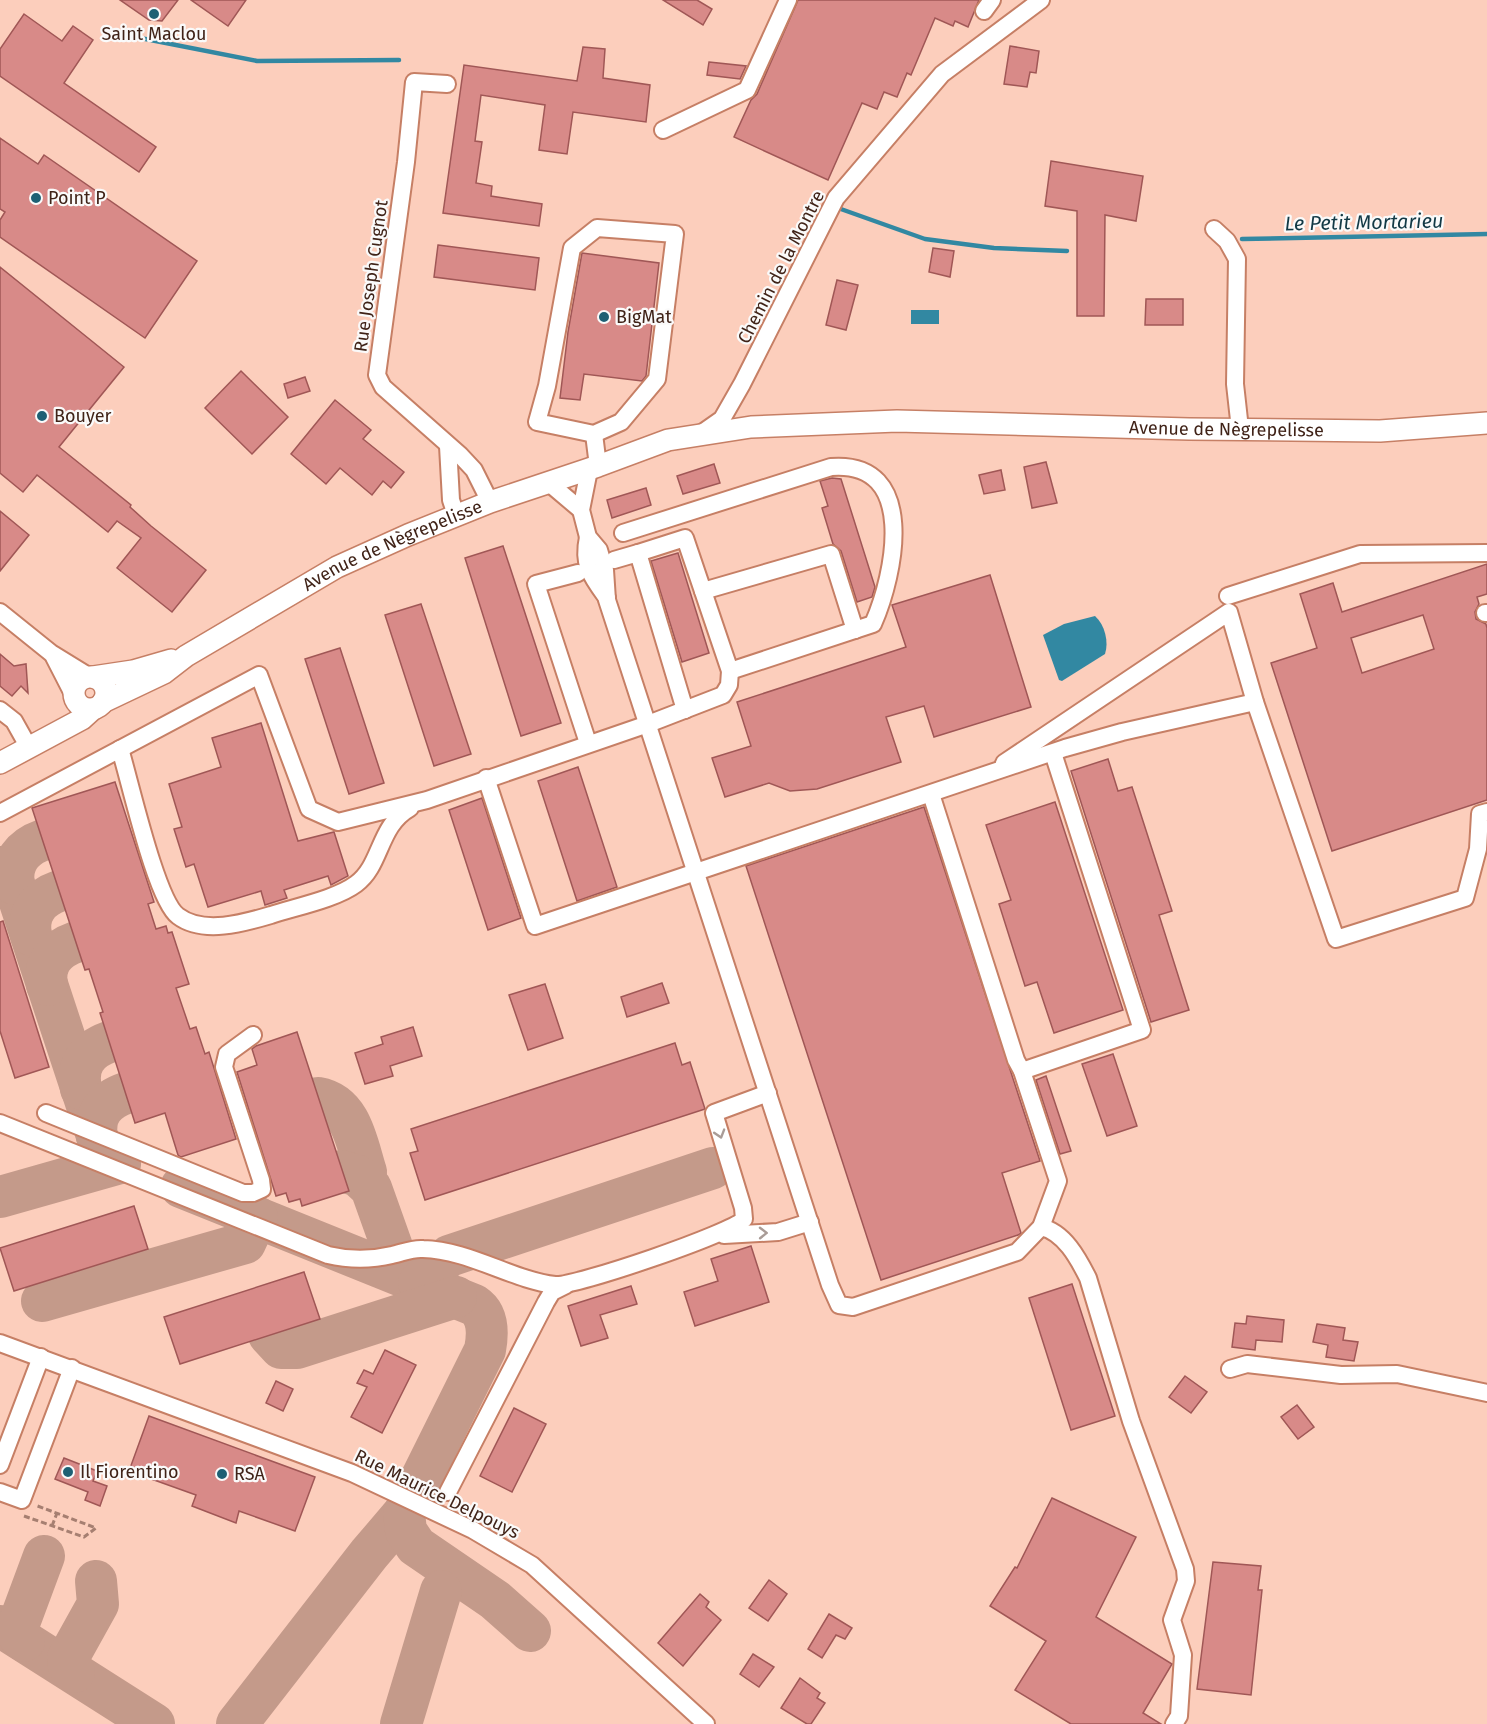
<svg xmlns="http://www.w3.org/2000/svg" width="1487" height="1724" viewBox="0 0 1487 1724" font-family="'Fira Sans',sans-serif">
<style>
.water{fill:#3288a2}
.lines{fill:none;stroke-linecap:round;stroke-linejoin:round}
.stream{stroke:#3288a2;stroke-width:4.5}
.taxiway{stroke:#c49a8a;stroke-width:42}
.building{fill:#d88a88;stroke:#a05756;stroke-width:1.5;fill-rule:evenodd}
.minor-casing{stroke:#c67f65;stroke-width:20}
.major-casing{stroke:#c67f65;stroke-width:24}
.path{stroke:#a67f71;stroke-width:3;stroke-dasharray:6 3;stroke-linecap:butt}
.minor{stroke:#fff;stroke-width:16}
.major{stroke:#fff;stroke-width:21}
.oneway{stroke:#a99c97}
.poi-dot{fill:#1e6074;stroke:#fafafa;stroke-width:2}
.labels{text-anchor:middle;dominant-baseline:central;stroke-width:4.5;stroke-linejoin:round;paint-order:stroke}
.poi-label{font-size:18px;fill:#402318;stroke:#fafafa;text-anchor:start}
.street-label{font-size:18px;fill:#402318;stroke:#fafafa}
.water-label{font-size:20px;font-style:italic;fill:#123945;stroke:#fafafa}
</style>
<rect width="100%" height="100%" fill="#fccebc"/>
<!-- water -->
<g class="water">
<rect x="911" y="310" width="28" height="14"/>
<path d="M1095 616C1105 625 1109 642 1105 654L1062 681 1059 680 1043 635 1064 624Z"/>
</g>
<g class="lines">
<!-- stream -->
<g class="stream">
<polyline points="125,35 257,61 399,60"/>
<polyline points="838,208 925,239 994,248 1067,251"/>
<polyline points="1242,239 1487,234"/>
</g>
<!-- taxiway -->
<g class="taxiway">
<polyline points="0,867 12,878 101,1148 110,1158 120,1163"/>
<path d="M14 884C10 862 23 847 43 840"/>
<path d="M31 935C27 913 39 898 59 891"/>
<path d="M47 985C43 963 56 949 76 942"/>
<path d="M81 1089C76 1065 87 1050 109 1042"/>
<path d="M318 1098C352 1104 357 1144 366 1172"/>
<path d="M97 1137C93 1115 105 1100 126 1093"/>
<polyline points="342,1171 358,1176 371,1188 402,1275"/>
<path d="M181 1187 474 1305C489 1315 488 1334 485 1350L404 1513 369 1554 237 1724"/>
<polyline points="0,1197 120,1163"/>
<polyline points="419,1283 449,1256 713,1168"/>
<polyline points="42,1301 245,1243 257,1217"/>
<polyline points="269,1335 281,1348 297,1348 456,1297"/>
<polyline points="404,1513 406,1531 416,1546 495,1600 530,1631"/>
<polyline points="0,1626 154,1724"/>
<polyline points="24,1641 19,1636 18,1626 44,1556"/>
<polyline points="74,1672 69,1666 68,1658 98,1604 96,1581"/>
<polyline points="401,1724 441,1591"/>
</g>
</g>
<!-- building -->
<g class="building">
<polygon points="120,0 178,0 162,21 149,20"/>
<polygon points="191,0 246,0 228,26"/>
<polygon points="663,0 697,0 712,9 703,25"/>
<polygon points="798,0 979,0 968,27 955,21 953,26 935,18 911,75 907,73 897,97 884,92 877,109 862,103 828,180 734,137 751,100 757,94"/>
<polygon points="24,14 62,41 73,26 93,40 64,83 156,147 139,172 0,76 0,49"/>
<polygon points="1010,46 1039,51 1036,73 1030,72 1027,87 1004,84"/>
<polygon points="583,47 605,49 603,78 650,85 646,122 573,112 567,154 539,150 545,105 481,95 475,141 482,142 476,183 492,186 491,196 542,204 539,226 443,213 464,65 577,81"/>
<polygon points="709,62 746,66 740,79 707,75"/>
<polygon points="0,138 38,164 44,155 197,261 145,338 0,237 0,220 5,212 0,209"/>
<polygon points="1051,161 1143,176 1136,221 1105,215 1104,316 1077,316 1077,211 1045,206"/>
<polygon points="438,245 539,258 535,290 434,277"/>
<polygon points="933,248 954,251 950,277 929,272"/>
<polygon points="582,253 659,263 646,376 642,381 584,374 580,400 560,398 568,332"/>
<polygon points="0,267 124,367 59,447 131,505 130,507 151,526 206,570 172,612 117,568 141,538 117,521 108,532 37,475 23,492 0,473"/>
<polygon points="837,280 858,285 846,330 826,325"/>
<polygon points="1146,299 1183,299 1183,325 1145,325"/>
<polygon points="241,371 288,417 252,454 205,408"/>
<polygon points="305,377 310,391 288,398 284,384"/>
<polygon points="335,400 371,430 363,439 404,472 391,488 383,481 372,495 340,468 326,484 291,454"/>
<polygon points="1046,462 1057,503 1032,508 1024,467"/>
<polygon points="714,464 720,483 683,494 677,476"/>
<polygon points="1001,470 1005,490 984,494 979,475"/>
<polygon points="832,478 841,479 875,587 872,597 857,602 841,551 833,544 822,508 828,506 820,481"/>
<polygon points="646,488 651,505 612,518 607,500"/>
<polygon points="0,511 29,535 0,571"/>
<polygon points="503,546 561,723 521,736 465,558"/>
<polygon points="678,553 709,653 682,662 651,561"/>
<path d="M1487 564V594L1477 597 1479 604 1475 612 1476 619 1486 624 1487 628V800L1332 851 1271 663 1317 648 1300 594 1333 583 1342 612ZM1423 615 1434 649 1362 673 1351 638Z"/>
<polygon points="990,575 1031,707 934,737 924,706 886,717 901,762 817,789 790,791 769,783 725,797 712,758 751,746 737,702 906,647 892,605"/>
<polygon points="421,604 471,754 434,766 385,615"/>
<polygon points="340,648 384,783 349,794 305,659"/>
<polygon points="0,654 14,666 26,664 28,693 21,686 12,696 0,686"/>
<polygon points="261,723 298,841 334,832 348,876 331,885 328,876 284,890 287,898 265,905 261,891 208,907 194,864 186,867 174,829 182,827 169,784 221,767 212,738"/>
<polygon points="1108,759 1118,791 1132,787 1172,911 1159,915 1189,1010 1151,1022 1071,771"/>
<polygon points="578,767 617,887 577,901 538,781"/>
<polygon points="115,782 154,902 148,904 156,929 166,926 168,933 172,932 189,984 176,988 190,1029 196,1027 205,1054 209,1052 236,1139 181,1157 178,1155 165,1113 135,1123 100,1013 103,1012 89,969 85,970 32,808"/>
<polygon points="482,798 521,918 488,930 449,810"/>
<polygon points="1055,802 1123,1010 1054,1033 1037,982 1025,986 999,904 1011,900 986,825"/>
<polygon points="924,807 1040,1161 1002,1173 1021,1233 1018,1235 881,1280 746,866"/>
<polygon points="3,921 49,1067 15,1078 0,1031 0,922"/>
<polygon points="662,983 669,1003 627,1017 621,997"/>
<polygon points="545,984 563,1038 528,1050 509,995"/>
<polygon points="413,1027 422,1056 390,1066 393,1076 365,1084 355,1053 383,1044 381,1037"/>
<polygon points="297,1032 349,1191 302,1206 300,1199 289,1202 286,1193 276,1196 237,1072 257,1065 252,1049 256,1046"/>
<polygon points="675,1043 682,1065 690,1062 705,1109 425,1200 410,1153 418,1151 411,1129"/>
<polygon points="1113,1054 1137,1126 1107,1136 1082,1064"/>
<polygon points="1046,1076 1071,1151 1060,1154 1036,1080"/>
<polygon points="134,1206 148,1249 14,1291 0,1248"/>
<polygon points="751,1246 769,1302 695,1326 684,1292 718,1281 711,1259"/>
<polygon points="304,1272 320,1319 180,1364 164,1317"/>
<polygon points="1072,1284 1115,1416 1071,1430 1029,1298"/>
<polygon points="631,1286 637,1304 600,1315 608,1338 581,1346 568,1306"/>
<polygon points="1247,1316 1284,1320 1282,1342 1256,1340 1255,1350 1232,1347 1235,1323 1246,1324"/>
<polygon points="1317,1324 1345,1328 1343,1340 1358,1342 1354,1361 1326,1357 1328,1345 1313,1342"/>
<polygon points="385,1350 416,1365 382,1433 351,1417 367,1387 357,1383 364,1370 373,1374"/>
<polygon points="1185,1376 1207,1392 1191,1413 1169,1397"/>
<polygon points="276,1381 293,1389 283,1411 266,1403"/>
<polygon points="1297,1405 1314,1427 1298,1439 1281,1417"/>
<polygon points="514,1408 546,1424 512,1492 480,1476"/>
<polygon points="149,1416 315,1477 295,1531 239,1511 236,1523 192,1506 196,1495 129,1471"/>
<polygon points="64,1458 97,1471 93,1481 107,1486 100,1506 85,1500 88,1492 55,1479"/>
<polygon points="1052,1498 1136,1537 1096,1617 1172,1664 1143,1713 1161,1724 1071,1724 1015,1690 1046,1641 990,1606 1015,1567 1017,1568"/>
<polygon points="1213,1562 1261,1566 1258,1590 1262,1590 1251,1695 1197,1689"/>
<polygon points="769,1580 787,1594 768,1621 749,1608"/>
<polygon points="700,1594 709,1602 706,1607 721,1620 683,1666 658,1643"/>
<polygon points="829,1614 852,1628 845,1639 836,1635 822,1658 808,1649"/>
<polygon points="753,1654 774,1667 759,1687 740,1674"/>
<polygon points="800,1678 820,1693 817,1698 825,1703 811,1724 807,1724 781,1708"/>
</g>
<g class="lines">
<defs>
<g id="minor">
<polyline points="984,11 992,0"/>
<polyline points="447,84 414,82 406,162 377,375 383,387 460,455 474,470 490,502"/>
<polyline points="663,130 747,90 788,0"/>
<polygon points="597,228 675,234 657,379 621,422 594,434 537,422 547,386 572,248"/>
<polyline points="1214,229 1227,241 1237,259 1235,384 1240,429"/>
<polyline points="702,433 722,419 742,384 836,198 942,74 1041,0"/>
<polyline points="594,434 598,466"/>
<polyline points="448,446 451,500 456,515"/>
<polyline points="589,470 581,510 588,537 599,550 605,570 607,600 830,1285 839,1305 853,1307 1017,1252 1041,1227 1058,1181 1022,1071 1016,1060 931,794"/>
<polyline points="549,483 581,510"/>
<path d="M623 533 831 467C919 460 895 574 873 624L730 671"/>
<path d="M588 537C582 565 591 576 607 598"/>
<polyline points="614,560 638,553 685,710"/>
<polyline points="578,573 536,584 588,743"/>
<polyline points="703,591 831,554 855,630"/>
<polyline points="1228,596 1360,554 1487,553"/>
<polyline points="0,612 51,653 90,677"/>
<polyline points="1485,613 1487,613"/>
<polyline points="54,657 73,694"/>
<polyline points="0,710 14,721 28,746"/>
<path d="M120 749C130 781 156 900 178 916 203 935 244 923 271 915 295 907 336 899 356 884 382 865 378 826 410 808"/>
<polyline points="1004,763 1229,612 1255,702 1336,939 1465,898 1478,849 1480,814 1487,812"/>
<polyline points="486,778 535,926 1065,748 1122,732 1255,702"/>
<polyline points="0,813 259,675 309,809 338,822 427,800 648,724 723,695 729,685 730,671 685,538 638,553"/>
<polyline points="1022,1071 1142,1030 1053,753"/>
<polyline points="46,1113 243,1193 253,1193 262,1189 261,1180 224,1067 227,1054 253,1035"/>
<path d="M0 1123 328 1255C349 1260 371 1260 392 1255 402 1253 412 1248 423 1249 469 1250 512 1280 555 1285 574 1287 733 1233 744 1219L743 1208 714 1113 768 1093"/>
<path d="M1041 1227C1064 1232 1078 1258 1088 1278L1131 1421 1185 1569 1186 1581 1172 1620 1183 1655 1179 1716 1174 1724"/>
<polyline points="724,1235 778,1232 810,1222"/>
<polyline points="0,1343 352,1473 473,1530 532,1565 706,1724"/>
<polyline points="1230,1369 1247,1364 1341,1375 1397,1374 1487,1393"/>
<polyline points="0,1465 41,1357"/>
<polyline points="0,1492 22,1500 72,1368"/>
<polyline points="448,1492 546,1302 552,1292 566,1285"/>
</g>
<g id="major">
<circle cx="90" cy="693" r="16"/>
<polyline points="93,677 133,671 171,660"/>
<path id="s1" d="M103 702 164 673 186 656 337 567 408 535 490 502 598 466 668 440 751 427 897 421 1189 429 1380 431 1487 423"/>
<polyline points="0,763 82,719 93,709"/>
</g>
</defs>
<!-- minor casing -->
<use href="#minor" class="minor-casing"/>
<!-- major casing -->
<use href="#major" class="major-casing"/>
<!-- path -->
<g class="path">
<polyline points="24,1516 84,1537 96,1528 35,1505"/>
<polyline points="52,1526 57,1513"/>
</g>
<!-- minor -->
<use href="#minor" class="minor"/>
<!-- major -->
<use href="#major" class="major"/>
</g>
<!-- one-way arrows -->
<defs><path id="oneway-chevron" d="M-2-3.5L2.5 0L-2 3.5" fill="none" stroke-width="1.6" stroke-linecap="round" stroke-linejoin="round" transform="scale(1.5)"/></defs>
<g class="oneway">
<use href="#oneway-chevron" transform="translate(720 1134) rotate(73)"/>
<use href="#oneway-chevron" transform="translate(763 1233) rotate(-1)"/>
</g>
<!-- markers -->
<g class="poi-dot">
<circle cx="154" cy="14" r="6"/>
<circle cx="36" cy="198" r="6"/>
<circle cx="604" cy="317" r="6"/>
<circle cx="42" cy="416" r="6"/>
<circle cx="68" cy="1472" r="6"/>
<circle cx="222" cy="1474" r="6"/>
</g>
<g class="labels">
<!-- poi labels -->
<g class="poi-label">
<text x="154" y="34" text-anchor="middle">Saint Maclou</text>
<text x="48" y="198">Point P</text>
<text x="616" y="317">BigMat</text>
<text x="54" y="416">Bouyer</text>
<text x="80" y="1472">Il Fiorentino</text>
<text x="234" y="1474">RSA</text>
</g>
<!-- street labels -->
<g class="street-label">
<text transform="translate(781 267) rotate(-63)">Chemin de la Montre</text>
<text transform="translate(371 276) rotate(-82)">Rue Joseph Cugnot</text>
<text stroke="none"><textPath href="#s1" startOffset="1185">Avenue de Nègrepelisse</textPath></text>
<text stroke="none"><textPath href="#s1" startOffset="330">Avenue de Nègrepelisse</textPath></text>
<text transform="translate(437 1494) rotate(26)">Rue Maurice Delpouys</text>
</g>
<!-- water labels -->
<g class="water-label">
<text transform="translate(1364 222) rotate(-1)">Le Petit Mortarieu</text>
</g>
</g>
</svg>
